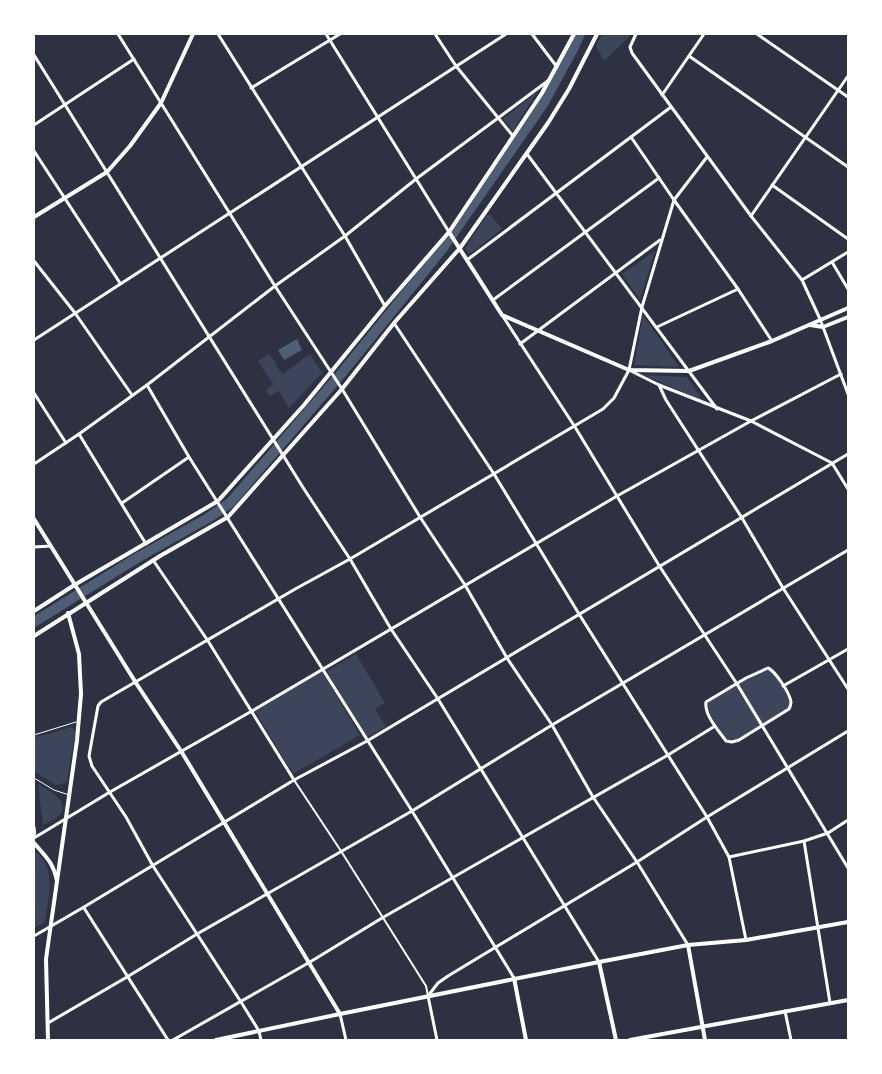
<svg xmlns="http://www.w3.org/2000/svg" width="882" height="1074" viewBox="0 0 882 1074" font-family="Overpass,sans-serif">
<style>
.green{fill:#3c4559}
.water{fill:#4f5d75}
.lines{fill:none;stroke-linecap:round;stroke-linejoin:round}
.river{stroke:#4f5d75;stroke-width:10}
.service{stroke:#fff;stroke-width:1}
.pedestrian{stroke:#fff;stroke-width:2}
.minor{stroke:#fff;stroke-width:3}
.tertiary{stroke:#fff;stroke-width:4}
.secondary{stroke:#fff;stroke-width:4}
</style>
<rect width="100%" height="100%" fill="#2d3142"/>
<!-- green -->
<g class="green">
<polygon points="602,34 629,34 629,37 604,61 596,46"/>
<polygon points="537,92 513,131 503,119"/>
<polygon points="487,215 490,215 502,229 471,253 468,253 465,248"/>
<polygon points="655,251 640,300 622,274"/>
<polygon points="643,315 679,367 634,365"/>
<polygon points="269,354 277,364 275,365 283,374 310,354 322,373 289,408 279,391 270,396 266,390 273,384 258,361"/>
<polygon points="644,375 687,377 703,401"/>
<polygon points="356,654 385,703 375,709 386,727 366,738 327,671"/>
<path d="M764 670H772C777 678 796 700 787 709 782 716 770 720 763 725L738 684Z"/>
<polygon points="322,671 360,735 293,774 255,711"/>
<polygon points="736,685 761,726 736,741 726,740 708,711 707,703"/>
<polygon points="71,727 74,729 75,734 67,781 62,784 56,785 34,771 34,737 49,734"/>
<path d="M38 784C47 790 70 800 60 814 57 819 48 822 43 825Z"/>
<path d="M34 851C58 866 48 899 45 922L34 928Z"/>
</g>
<!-- water -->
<polygon class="water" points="297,339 302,350 284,360 278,350"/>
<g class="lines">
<!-- river -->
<polyline class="river" points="34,622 137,558 208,518 230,503 341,374 443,248 543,104 573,49 580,34"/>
<!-- service -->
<g class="service">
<polyline points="34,735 76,722"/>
<polyline points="34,778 54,790 69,795"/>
<polyline points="35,827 36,837"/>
</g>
<!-- pedestrian -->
<polyline class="pedestrian" points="294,780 341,851 426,986 428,996"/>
<!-- minor -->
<g class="minor">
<polyline points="118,34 275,286 342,389 420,517 465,585 507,658 552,725 593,797 637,862 688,945"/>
<polyline points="218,34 345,236 385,306"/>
<polyline points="326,34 449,232"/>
<polyline points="435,34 456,66 513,136"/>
<polyline points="532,34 557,67"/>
<polyline points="636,34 630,47 632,53 751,216 802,280 820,319 848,394"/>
<polyline points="757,34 848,97"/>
<polyline points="34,55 304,489 350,559 391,629 438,699 599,962"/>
<polyline points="689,56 848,167"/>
<polyline points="251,88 340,34"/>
<polyline points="662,95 704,34"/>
<polyline points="34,125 134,59"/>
<polyline points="631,137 674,200 738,289 772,341"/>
<polyline points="34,151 120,283"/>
<polyline points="527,154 717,409"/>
<polyline points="772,185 848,239"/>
<polyline points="751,216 848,76"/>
<polyline points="467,260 671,107"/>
<polyline points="34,261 75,313 132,395"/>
<polyline points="832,262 848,289"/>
<polyline points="802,280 848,252"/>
<polyline points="493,300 659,178"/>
<polyline points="502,315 575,427 660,567 737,684 848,868"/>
<polyline points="394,323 494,474 579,614 707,817 729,857 746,940"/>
<polyline points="657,327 738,289"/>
<polyline points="34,340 506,34"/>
<polyline points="520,344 660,240"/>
<polyline points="631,371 659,385 751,421 832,463 848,489"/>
<polyline points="147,385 189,457 412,811 514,978"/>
<polyline points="659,385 666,400 742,518 783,588 848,689"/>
<polyline points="34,393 66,443"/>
<polyline points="79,434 146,544"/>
<polyline points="34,464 79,434 147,385 275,286 345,236 416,179 549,80"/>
<polyline points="122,503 189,457"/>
<polyline points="34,547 51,546"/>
<polyline points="153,560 208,641 294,780"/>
<path d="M768 668C775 671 790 693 791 702 791 705 790 707 789 709L739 740 732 742 726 741C719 731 704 715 706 702L746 678Z"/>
<polyline points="783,686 848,649"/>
<polyline points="34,838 110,792 252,711 617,496 751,421 841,374"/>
<polyline points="804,841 830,1003"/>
<polyline points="729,857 804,841 828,833 848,820"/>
<polyline points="84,908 168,1040"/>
<polyline points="34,936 84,907 294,780 367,741 848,454"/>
<polyline points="785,1011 791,1040"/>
<polyline points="340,1014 346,1040"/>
<polyline points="48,1023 127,977 197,934 412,811 552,725 848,550"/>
<polyline points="173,1040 310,962 382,918 522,838 668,755 715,726"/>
<polyline points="261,1040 259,1031 241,1002 153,866 126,817 92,766 89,756 98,706 101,702 297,588 350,559 603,409 614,398 629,370 642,307 674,200 707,157"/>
<polyline points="437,1040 428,996 438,983 448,976 637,862 707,817 848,731"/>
</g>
<!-- tertiary -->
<g class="tertiary">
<polyline points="34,217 107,172 130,146 161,103 193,34"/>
<polyline points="449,232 502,315 629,370 689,371 772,341 848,308"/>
<polyline points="810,325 823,327 848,317"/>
<polyline points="34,519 136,683 181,751 340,1014"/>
<path d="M34 843C46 857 53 862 57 881"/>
<polyline points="48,1040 46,959 77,740 81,694 79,654 68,613"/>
</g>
<!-- secondary -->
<g class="secondary">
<polyline points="34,611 76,584 218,501 304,405 385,306 449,232 542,93 574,34"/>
<polyline points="34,636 160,556 228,517 342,389 394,323 460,248 548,123 569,89 597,34"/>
<polyline points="688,945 705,1040"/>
<polyline points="599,962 616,1040"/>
<polyline points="514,978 526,1040"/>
<polyline points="216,1040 340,1014 599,962 688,945 746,940 848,922"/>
<polyline points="630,1040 848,1000"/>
</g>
</g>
<!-- border -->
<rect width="882" height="1074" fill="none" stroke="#ffffff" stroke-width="70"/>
</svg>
